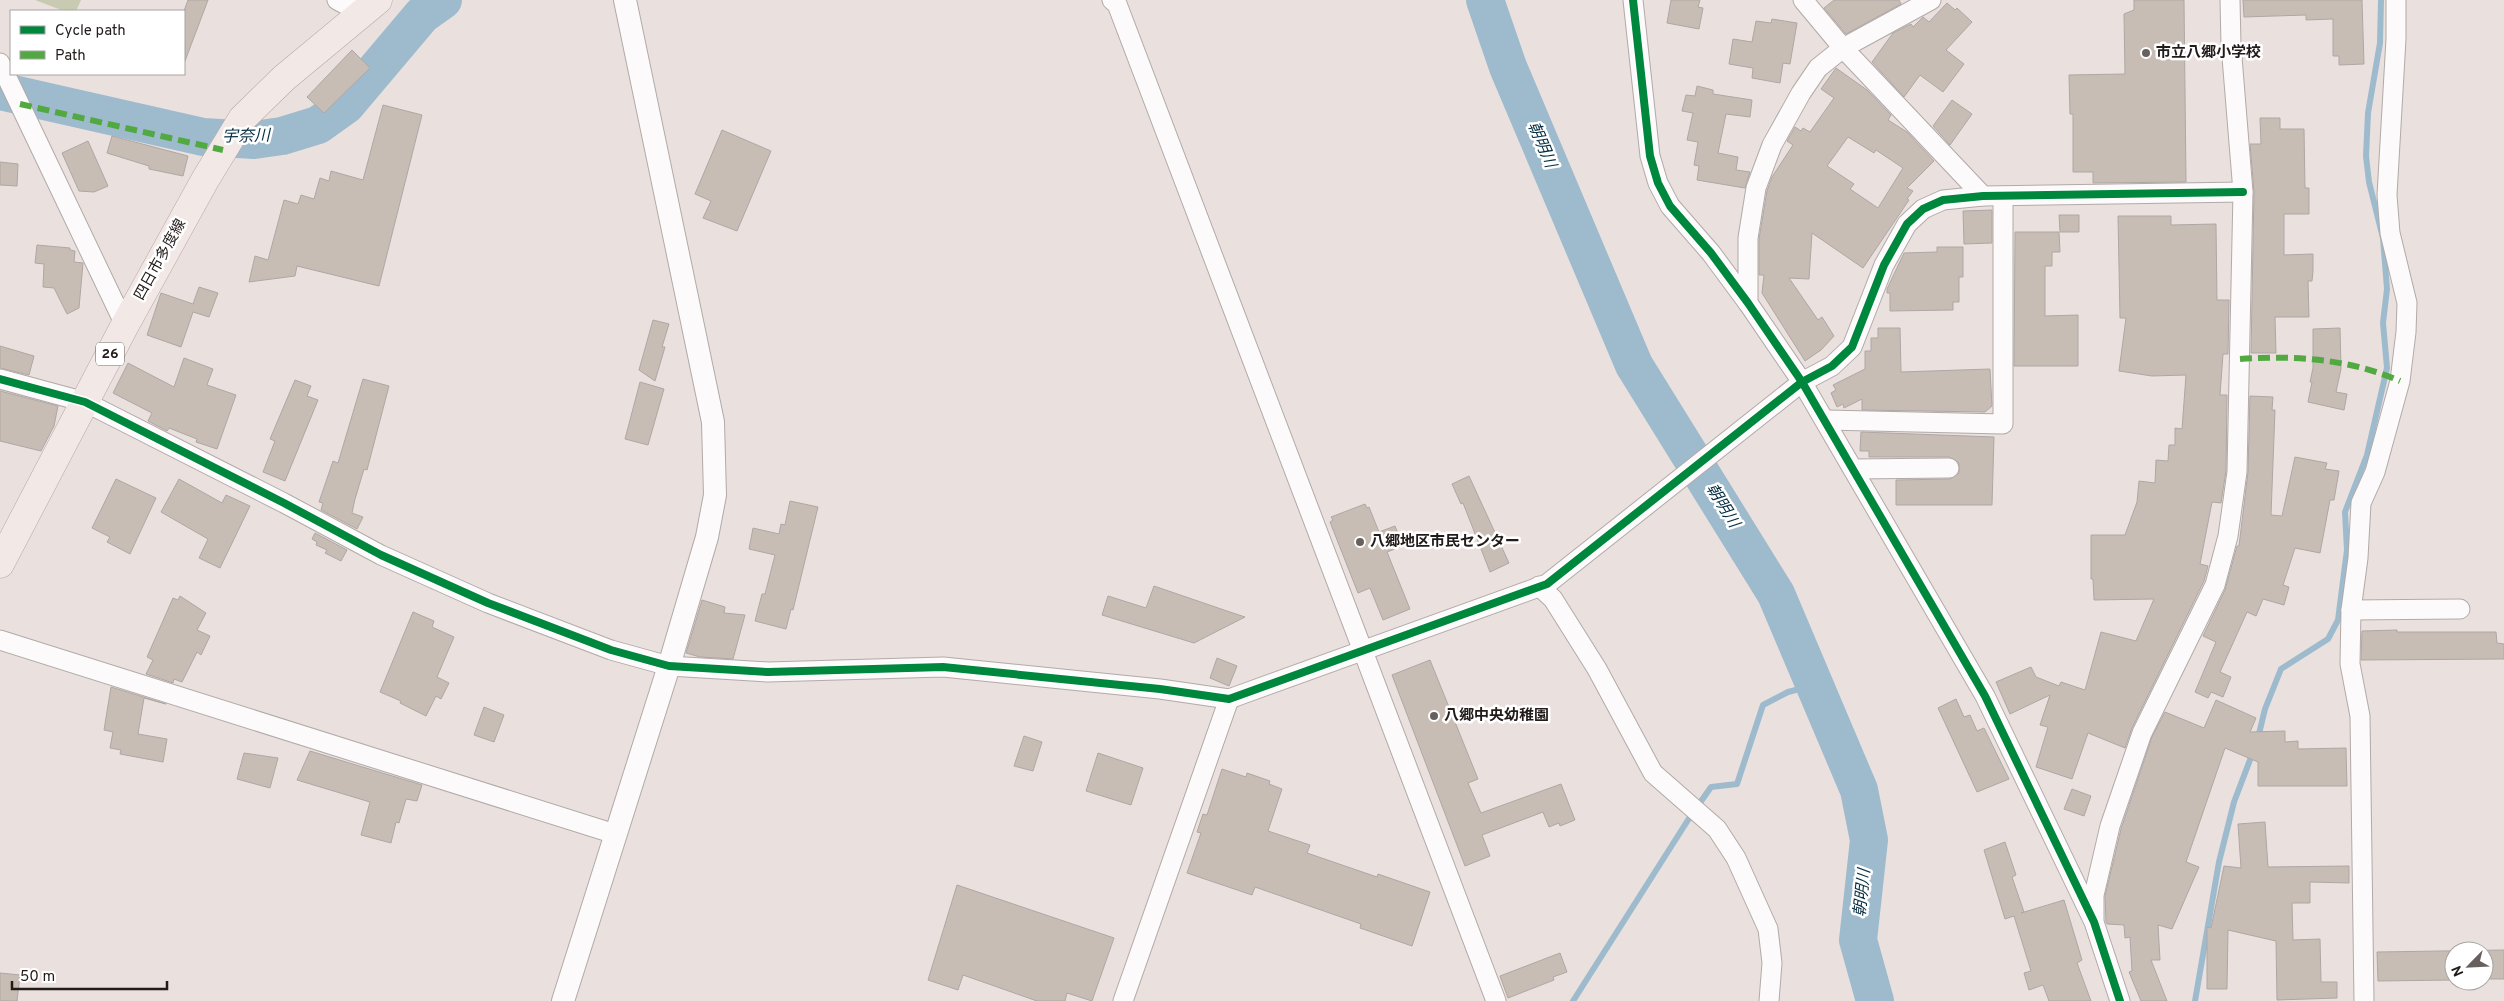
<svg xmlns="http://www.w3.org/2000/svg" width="2504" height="1001" viewBox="0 0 2504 1001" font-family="Overpass,'Noto Sans JP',sans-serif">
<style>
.green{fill:#c8cab2}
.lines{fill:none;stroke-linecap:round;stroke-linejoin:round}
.stream{stroke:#9ebbce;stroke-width:6}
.river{stroke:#9ebbce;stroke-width:38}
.building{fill:#c8bdb5;stroke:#aea7a4;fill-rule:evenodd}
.minor-casing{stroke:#b1aaa8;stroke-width:21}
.tertiary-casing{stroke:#b1aaa8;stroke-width:24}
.primary-casing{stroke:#b8a7a5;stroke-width:29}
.minor{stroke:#fcfafa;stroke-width:19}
.tertiary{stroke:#fcfafa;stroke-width:22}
.primary{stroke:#f2e9e7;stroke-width:28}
.quiet{stroke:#52a942;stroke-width:6;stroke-dasharray:12 6;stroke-linecap:butt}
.cycleway-casing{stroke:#fff;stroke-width:11}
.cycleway{stroke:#00873e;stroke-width:8}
.poi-dot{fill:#67605e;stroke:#fff;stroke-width:2}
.labels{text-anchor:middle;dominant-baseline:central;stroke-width:5;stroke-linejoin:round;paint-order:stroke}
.shield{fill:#fff;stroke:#645f5e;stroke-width:1}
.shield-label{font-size:14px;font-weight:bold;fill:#211b19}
.poi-label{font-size:15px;font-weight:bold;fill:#211b19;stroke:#fff;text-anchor:start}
.street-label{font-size:15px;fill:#211b19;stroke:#fff}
.water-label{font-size:16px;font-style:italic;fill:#052e42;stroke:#fff}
</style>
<rect width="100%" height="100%" fill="#eae1de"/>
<!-- green -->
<polygon class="green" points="35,0 81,0 76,11 64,11"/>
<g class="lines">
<!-- stream -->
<g class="stream">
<polyline points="2258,738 2265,709 2281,669 2328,639 2338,620 2347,550 2345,512 2367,455 2387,368 2383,323 2387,289 2383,238 2369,182 2366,156 2368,113 2380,43 2381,0"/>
<polyline points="1573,1001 1688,820 1711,787 1737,784 1763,705 1788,692 1815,685"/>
<polyline points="2195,1001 2219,862 2234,802 2253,752"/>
</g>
<!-- river -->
<g class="river">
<polyline points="1485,0 1508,67 1634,365 1776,594 1859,790 1869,840 1858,940 1875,1001"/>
<polyline points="0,91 203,137 254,140 282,136 318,125 346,105 422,15 443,0"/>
</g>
</g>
<!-- building -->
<g class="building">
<polygon points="188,0 208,0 185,61 184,11"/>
<polygon points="1671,0 1700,0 1698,7 1703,8 1699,29 1667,23"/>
<polygon points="1834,0 1899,0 1901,4 1846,34 1824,8"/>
<polygon points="2134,0 2184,0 2186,182 2093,183 2093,172 2073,172 2073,114 2070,114 2069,75 2125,74 2124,14 2134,10"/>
<polygon points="2243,0 2362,0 2364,64 2339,65 2339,56 2333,56 2333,19 2306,20 2306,15 2244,17"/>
<polygon points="1947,3 1955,10 1957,8 1972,22 1946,50 1964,64 1943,92 1920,75 1904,97 1872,62 1893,33 1911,24 1913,27 1923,17 1929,22"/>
<polygon points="1772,19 1797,23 1790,64 1783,63 1780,83 1752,78 1753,68 1729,64 1733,39 1752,42 1756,21 1771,23"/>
<polygon points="352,50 370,68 324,113 307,97"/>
<path d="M1836 68 1867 90 1891 115 1888 120 1907 132 1934 161 1907 188 1913 191 1907 199 1909 200 1863 268 1812 233 1809 279 1789 278 1818 320 1822 317 1834 336 1821 350 1805 361 1762 293 1764 275H1759V239L1767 191 1772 177 1793 145 1787 141 1795 127 1801 131 1803 128 1810 132 1834 98 1821 89ZM1848 137 1874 153 1876 150 1903 168 1878 208 1850 189 1854 184 1827 166Z"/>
<polygon points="1697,86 1713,90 1713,94 1752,100 1750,117 1726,114 1718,153 1738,157 1736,170 1750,172 1745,188 1697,180 1699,166 1694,165 1698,142 1687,140 1693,113 1682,111 1686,95 1695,96"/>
<polygon points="1952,100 1972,114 1950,145 1933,126"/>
<polygon points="383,105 422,115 379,286 297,266 295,276 249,282 255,256 268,260 284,200 298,204 301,195 314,199 320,178 329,181 331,171 363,180"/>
<polygon points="2260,118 2280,118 2280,129 2304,129 2305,188 2309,188 2309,214 2284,214 2284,255 2313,254 2313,271 2312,281 2308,281 2309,317 2275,317 2276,353 2251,353 2254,192 2250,144 2261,144"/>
<polygon points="722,130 771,151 737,231 703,218 711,201 695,194"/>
<polygon points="112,136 188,156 183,176 149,169 149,166 107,153"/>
<polygon points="88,141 108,186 94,192 79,191 62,153"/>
<polygon points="0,162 18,164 17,186 0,185"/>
<polygon points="1992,210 1992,243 1964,244 1963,211"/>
<polygon points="2059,215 2079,215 2079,232 2060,232"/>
<polygon points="2118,216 2171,216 2171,225 2216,224 2217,300 2229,300 2228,354 2223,354 2220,395 2227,395 2226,471 2221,503 2212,502 2200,564 2208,566 2204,581 2132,728 2125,748 2088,733 2072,779 2036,767 2048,727 2040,725 2050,695 2010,714 1996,682 2031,667 2036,677 2059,686 2061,682 2085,690 2101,632 2136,641 2154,599 2094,600 2093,579 2091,579 2091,535 2125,535 2137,502 2139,481 2155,483 2156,460 2168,461 2169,445 2175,445 2175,428 2182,429 2186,375 2152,376 2119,371 2126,318 2120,318"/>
<polygon points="2015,232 2059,232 2060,252 2052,252 2052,266 2045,266 2045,316 2078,315 2078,366 2014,366"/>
<polygon points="37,245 70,248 70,250 75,251 74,262 83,263 79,308 67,314 54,288 43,287 44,264 35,263"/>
<polygon points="1937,247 1963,247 1963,277 1959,277 1959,302 1953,302 1953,310 1890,311 1890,293 1887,293 1887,289 1904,253 1937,252"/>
<polygon points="199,287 218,293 209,317 193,312 181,347 147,335 161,293 193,304"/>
<polygon points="653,320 669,324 662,347 665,347 655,381 639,370"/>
<polygon points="1878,328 1900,328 1901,372 1990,369 1992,406 1985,412 1862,410 1862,399 1844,408 1843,404 1837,407 1831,393 1836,390 1833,385 1865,369 1865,351 1871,351 1871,338 1878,338"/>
<polygon points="2340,328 2341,369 2336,392 2347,394 2344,410 2308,402 2312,382 2310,382 2313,368 2313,329"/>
<polygon points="0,346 34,356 29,375 0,368"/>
<polygon points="184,358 213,369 207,385 236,395 217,449 196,442 197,439 169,428 167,431 148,421 152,413 113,393 128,363 174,387"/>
<polygon points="363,379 389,386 367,470 364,469 355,499 352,513 363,517 357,529 321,510 323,503 319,502 333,461 338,463"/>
<polygon points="295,380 311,386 307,396 318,400 285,481 263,472 275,441 270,439"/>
<polygon points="640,382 664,389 648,445 625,439"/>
<polygon points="0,391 58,406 54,426 41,451 0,441"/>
<polygon points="2250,396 2273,397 2272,410 2275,410 2271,515 2282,516 2295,457 2327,463 2325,469 2339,471 2334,500 2330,500 2320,553 2295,548 2283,585 2289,587 2284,605 2263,599 2256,616 2247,612 2220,672 2231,677 2223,697 2211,692 2208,698 2195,692 2216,642 2203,636 2225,590 2237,546 2239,546 2248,472"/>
<polygon points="1861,432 1994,437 1992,505 1896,505 1896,480 1950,479 1959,473 1959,463 1949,457 1869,457 1869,451 1860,451"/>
<polygon points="1469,476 1509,563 1490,572 1463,503 1461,504 1452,484"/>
<polygon points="116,479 156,498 130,554 107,542 110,537 92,528"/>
<polygon points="179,479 222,503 226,495 250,506 220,568 199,558 208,539 161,512"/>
<polygon points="790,501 818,507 793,610 791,609 786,629 755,621 762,594 765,594 775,555 749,549 753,528 779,534 781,524 785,525"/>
<polygon points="1365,504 1367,508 1369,507 1379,532 1395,526 1403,546 1387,552 1410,609 1383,620 1370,588 1358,593 1330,522 1333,520 1331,517"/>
<polygon points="315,533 347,550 341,561 325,553 327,550 316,545 317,542 312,539"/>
<polygon points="1154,586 1227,611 1245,617 1194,643 1102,615 1108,596 1146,608"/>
<polygon points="180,596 206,613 197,630 210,636 201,655 197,652 182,682 174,679 173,683 146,674 153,660 147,657 173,598 178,600"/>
<polygon points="702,600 725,607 724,613 745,615 733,659 700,657 686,653"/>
<polygon points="413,612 434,621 432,627 454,637 437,677 449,683 441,699 436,696 426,716 400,703 401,701 380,692"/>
<polygon points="2397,630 2397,632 2496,632 2497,643 2504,644 2504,659 2361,660 2362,631"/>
<polygon points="1217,658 1237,666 1229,686 1210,678"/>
<polygon points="1430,660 1478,779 1468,783 1481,813 1561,784 1575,820 1560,826 1559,823 1549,827 1543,812 1482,835 1490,856 1465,866 1392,675"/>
<polygon points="111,687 166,704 144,698 138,734 167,739 163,762 120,754 121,750 110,748 113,732 104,730"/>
<polygon points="1956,699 1964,717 1970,715 1977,731 1984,728 2009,779 1977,792 1938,708"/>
<polygon points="2216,700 2256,718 2250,732 2285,731 2285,742 2298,741 2298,749 2346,748 2347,786 2258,786 2258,762 2225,748 2186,862 2199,867 2172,929 2158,925 2160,960 2151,960 2167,1001 2141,1001 2129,972 2132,971 2130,937 2125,938 2124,925 2107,924 2106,922 2105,896 2121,829 2152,737 2165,712 2204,728"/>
<polygon points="484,707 504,715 494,742 474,735"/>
<polygon points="1024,736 1042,742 1033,771 1014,766"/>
<polygon points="310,751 422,785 417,801 406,799 399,823 396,822 391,843 361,835 370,802 297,780"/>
<polygon points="244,753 278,758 270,788 237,779"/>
<polygon points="1098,753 1143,768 1131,805 1086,791"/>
<polygon points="1222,769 1246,777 1247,773 1270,781 1269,784 1282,789 1268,831 1310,845 1307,853 1377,877 1378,874 1430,892 1412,946 1360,928 1361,924 1255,887 1252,895 1187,873 1201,833 1197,832 1203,814 1207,815"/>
<polygon points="2072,789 2091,796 2084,816 2064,809"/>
<polygon points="2265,822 2268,867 2349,866 2349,883 2310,882 2310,903 2292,903 2293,940 2320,939 2321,982 2337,982 2337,998 2277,1000 2276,941 2228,930 2227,989 2207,989 2207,927 2211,928 2224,866 2241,868 2238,824"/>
<polygon points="2005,842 2016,875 2012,877 2024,912 2021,913 2064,900 2082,960 2077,963 2091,1001 2049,1001 2043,985 2029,990 2024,973 2031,971 2014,916 2005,919 1984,850"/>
<polygon points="957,885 1114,938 1092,1001 1067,993 1065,1001 1037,1001 963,975 958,990 928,980"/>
<polygon points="2504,950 2504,979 2484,979 2484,951 2454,951 2454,980 2378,981 2377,952"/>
<polygon points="1560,953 1567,972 1553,977 1554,980 1508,998 1500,976"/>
<polygon points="0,973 20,975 17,1001 0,1001"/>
</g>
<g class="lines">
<defs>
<g id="minor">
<polyline points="337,0 361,13"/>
<polyline points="1112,0 1117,4 1496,1001"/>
<polyline points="1633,0 1650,156 1658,183 1670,206 1711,253 1748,303 1802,382 1985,696 2094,922 2120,1001"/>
<polyline points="1803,0 1843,48 1983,196"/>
<polyline points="0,63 125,325"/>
<polyline points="1748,303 1748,238 1756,188 1772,145 1801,93 1818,68 1843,48 1931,0"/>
<polyline points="0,379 85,402 284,503 381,555 488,603 611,650 669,666 768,672 943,667 1160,689 1229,699 1547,584 1802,382 1832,366 1852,347 1884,265 1907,224 1923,209 1943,200 1983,196 2243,192"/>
<polyline points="1826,420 2003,424 2003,196"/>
<polyline points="1853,469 1949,468"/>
<polyline points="1539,586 1553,599 1597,669 1653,773 1717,829 1736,858 1768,929 1772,963 1769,1001"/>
<polyline points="2351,610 2460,609"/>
<polyline points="0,640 615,834"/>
<polyline points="2094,919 2094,895 2110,826 2142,733 2215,585 2228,536 2237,472 2243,192 2231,45 2230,0"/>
<polyline points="1123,1001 1229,699"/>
<polyline points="2364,1001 2360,716 2350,664 2351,610 2358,558 2361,503 2375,472 2400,381 2406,332 2407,303 2390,233 2387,195 2396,39 2396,0"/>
</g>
<polyline id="tertiary" points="563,1001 669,666 707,537 715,495 713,422 625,0"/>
<polyline id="primary" points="0,564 125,325 205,180 242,119 284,78 378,0"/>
</defs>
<!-- minor casing -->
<use href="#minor" class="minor-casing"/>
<!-- tertiary casing -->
<use href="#tertiary" class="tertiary-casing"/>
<!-- primary casing -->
<use href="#primary" class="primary-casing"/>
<!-- minor -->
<use href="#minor" class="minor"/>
<!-- tertiary -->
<use href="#tertiary" class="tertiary"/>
<!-- primary -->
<use href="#primary" class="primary"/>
<!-- quiet -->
<g class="quiet">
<polyline points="20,104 223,150"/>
<path d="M2240 359C2295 355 2349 359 2400 381"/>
</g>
<defs>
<g id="cycleway">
<polyline points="1633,0 1650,156 1658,183 1670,206 1711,253 1748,303 1802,382 1985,696 2094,922 2120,1001"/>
<polyline points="0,379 85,402 284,503 381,555 488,603 611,650 669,666 768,672 943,667 1160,689 1229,699 1547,584 1802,382 1832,366 1852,347 1884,265 1907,224 1923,209 1943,200 1983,196 2243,192"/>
</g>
</defs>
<!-- cycleway casing -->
<use href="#cycleway" class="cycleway-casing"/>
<!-- cycleway -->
<use href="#cycleway" class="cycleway"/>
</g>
<!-- markers -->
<g class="poi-dot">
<circle cx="2146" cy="53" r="5"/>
<circle cx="1360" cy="542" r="5"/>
<circle cx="1434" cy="716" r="5"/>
</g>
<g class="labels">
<!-- shield labels -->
<rect class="shield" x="96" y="342.5" width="28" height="23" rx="4"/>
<g class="shield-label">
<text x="110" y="354">26</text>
</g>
<!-- poi labels -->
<g class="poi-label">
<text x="2156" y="53">市立八郷小学校</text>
<text x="1370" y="542">八郷地区市民センター</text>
<text x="1444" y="716">八郷中央幼稚園</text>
</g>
<!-- street labels -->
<g class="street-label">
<text transform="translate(161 260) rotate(-61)">四日市多度線</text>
</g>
<!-- water labels -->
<g class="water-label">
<text transform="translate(246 137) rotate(-1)">宇奈川</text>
<text transform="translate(1541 145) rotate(67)">朝明川</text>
<text transform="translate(1722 506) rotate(58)">朝明川</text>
<text transform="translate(1863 893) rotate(-84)">朝明川</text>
</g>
</g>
<!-- legend -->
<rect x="10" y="10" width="175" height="65" fill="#ffffff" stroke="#a6a4a3"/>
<rect x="20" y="26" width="25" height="8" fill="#00873e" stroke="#a6a4a3"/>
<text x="55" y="35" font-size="15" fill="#211b19">Cycle path</text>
<rect x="20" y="51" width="25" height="8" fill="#52a942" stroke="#a6a4a3"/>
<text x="55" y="60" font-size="15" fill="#211b19">Path</text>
<!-- north arrow -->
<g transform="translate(2469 966) rotate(246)"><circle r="24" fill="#ffffff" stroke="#a6a4a3"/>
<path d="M0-4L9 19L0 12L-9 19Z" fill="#67605e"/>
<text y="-8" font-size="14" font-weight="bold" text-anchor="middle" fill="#211b19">N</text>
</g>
<!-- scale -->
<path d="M12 981v8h155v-8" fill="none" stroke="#211b19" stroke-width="2.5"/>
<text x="20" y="981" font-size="15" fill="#211b19" stroke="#ffffff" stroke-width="4" paint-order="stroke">50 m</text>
</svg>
